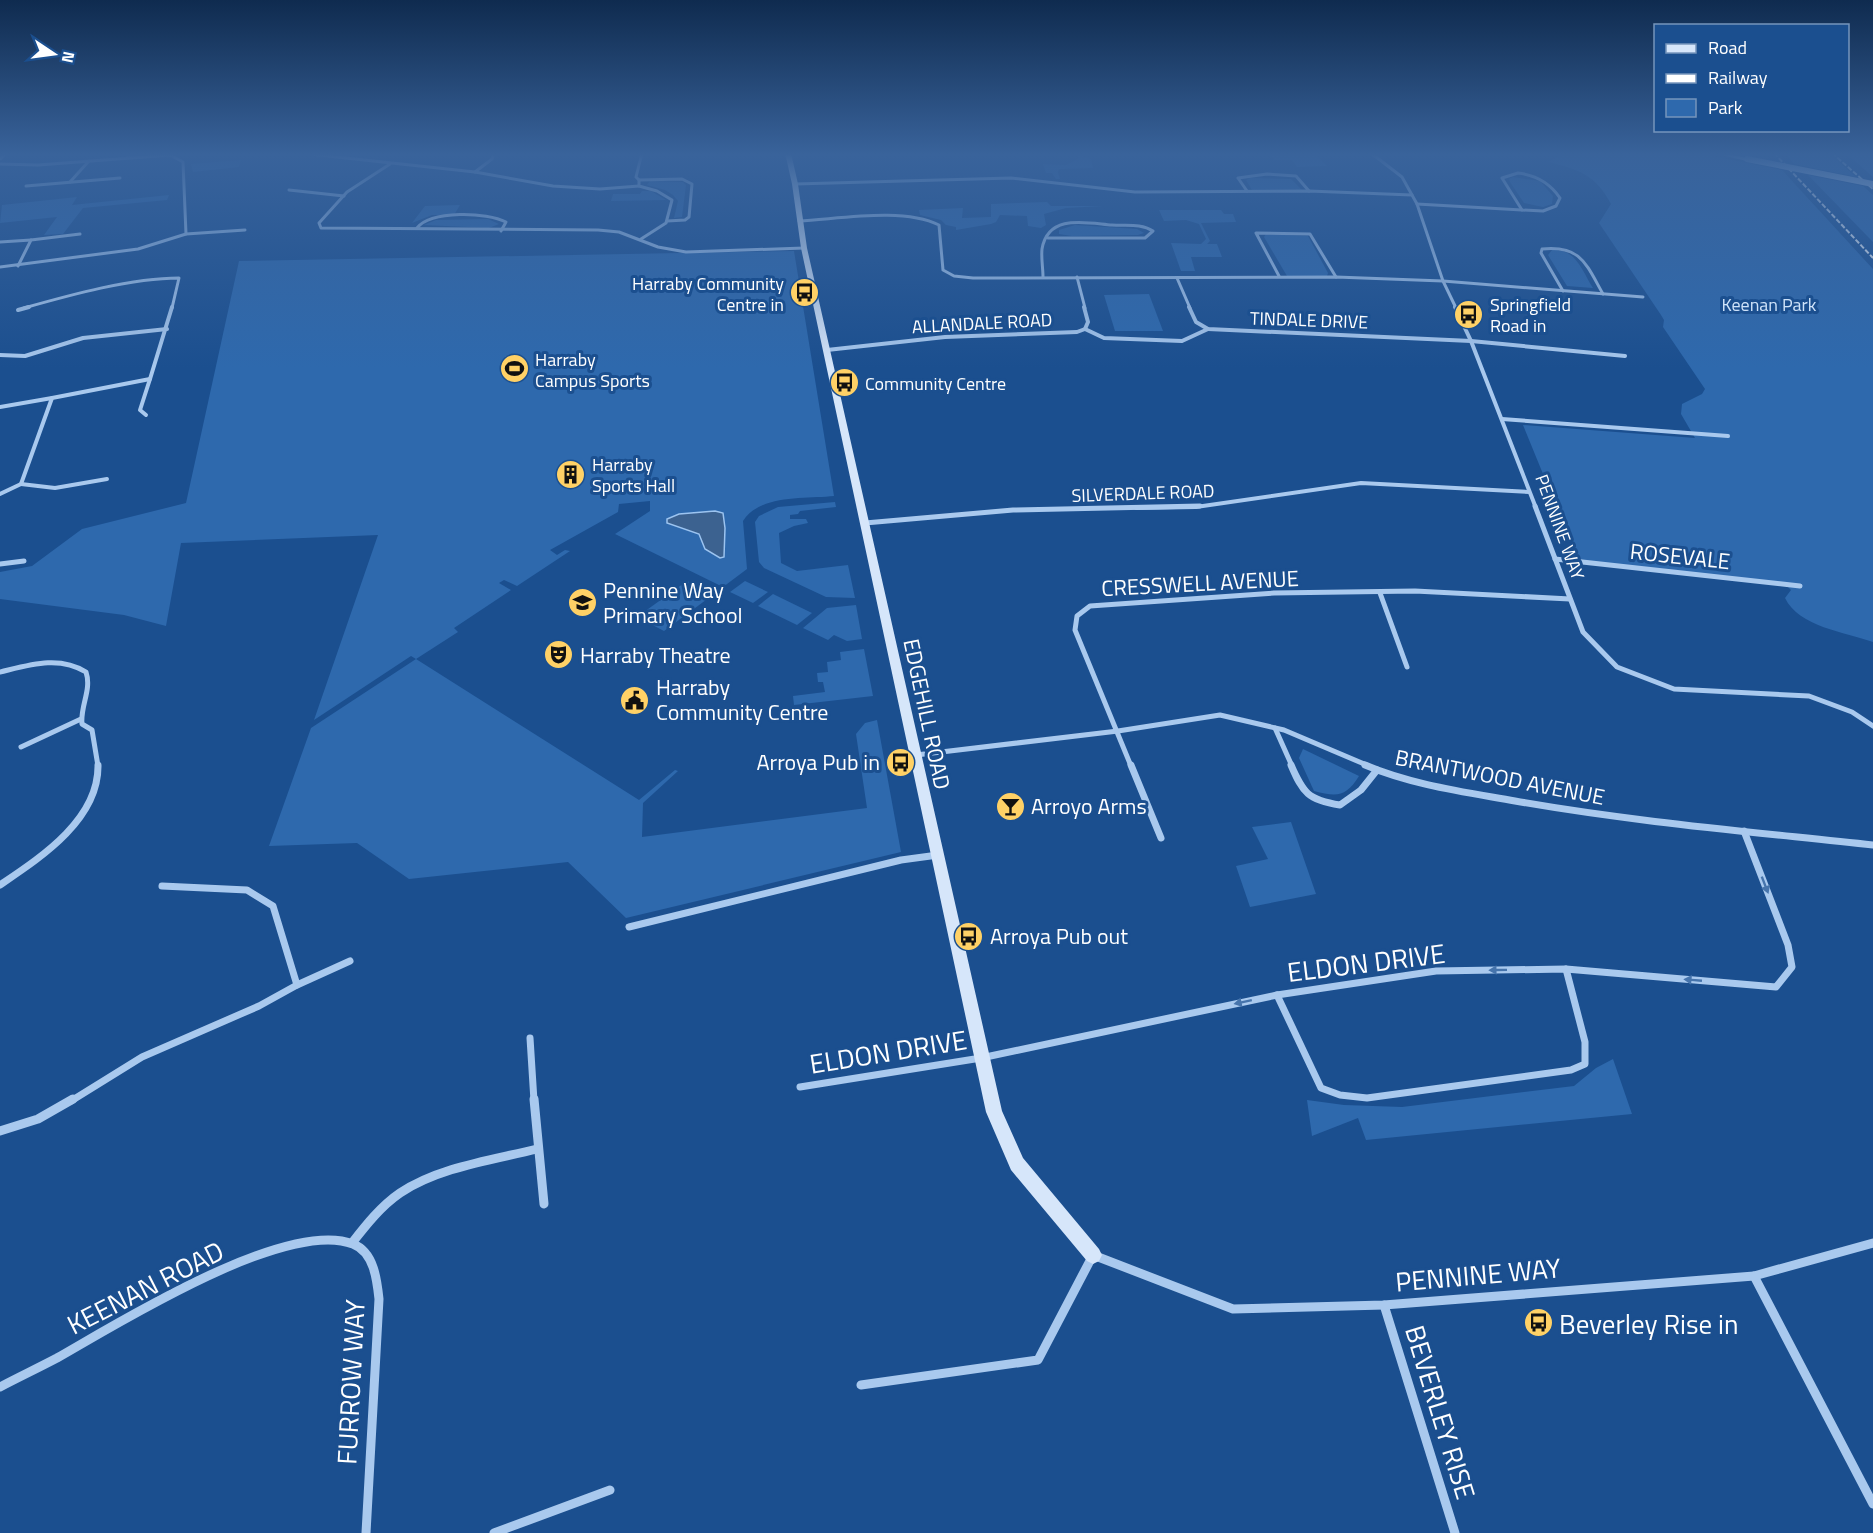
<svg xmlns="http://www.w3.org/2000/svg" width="1873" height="1533" viewBox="0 0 1873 1533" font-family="'Titillium Web',sans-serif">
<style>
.green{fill:#2e69ad}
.water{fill:#3c6290;stroke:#9cc4f0;stroke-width:1.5}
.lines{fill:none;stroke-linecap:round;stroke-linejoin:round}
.street-far4{stroke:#a9c9ee;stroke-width:3}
.street-far3{stroke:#a9c9ee;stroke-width:4}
.street-far2{stroke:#a9c9ee;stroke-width:5}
.street-far1{stroke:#a9c9ee;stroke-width:7}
.street{stroke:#a9c9ee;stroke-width:9}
.secondary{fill:#d6e6fa;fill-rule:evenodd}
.rail{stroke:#fff;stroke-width:2;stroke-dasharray:5 2;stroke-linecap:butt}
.secondary-bridge{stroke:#d6e6fa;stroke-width:6}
.oneway{fill:#4674ac}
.labels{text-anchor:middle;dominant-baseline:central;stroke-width:6;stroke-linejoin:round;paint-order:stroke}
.far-poi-label{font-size:18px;fill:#fff;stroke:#1b4f8f;text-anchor:start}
.far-park-label{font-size:18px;fill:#cfe3fa;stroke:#1b4f8f}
.far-street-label{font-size:18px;fill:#fff;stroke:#1b4f8f}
.street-label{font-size:22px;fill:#fff;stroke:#1b4f8f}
.poi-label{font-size:22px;fill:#fff;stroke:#1b4f8f;text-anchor:start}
.near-street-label{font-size:27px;fill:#fff;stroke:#1b4f8f}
.near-poi-label{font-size:27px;fill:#fff;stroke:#1b4f8f;text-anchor:start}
</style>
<rect width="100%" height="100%" fill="#1b4f8f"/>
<!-- green -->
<g class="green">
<polygon points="1279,153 1314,153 1327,166 1297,167 1292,160 1274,160 1272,155"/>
<path d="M1566 153H1697L1782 170 1873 269V642C1845 632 1799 627 1785 598L1791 590 1785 584 1579 562 1523 425 1695 438 1681 414 1682 404 1702 394 1705 389 1663 327 1664 320 1661 315 1599 223 1611 204C1596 175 1578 169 1548 162Z"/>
<polygon points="1784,153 1829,153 1856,177 1794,164"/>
<polygon points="1846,153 1873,153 1873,177"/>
<polygon points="1078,155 1091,159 1093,168 1059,169 1058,173 1060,179 1056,179 1052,173 1046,173 1043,164 1066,165 1078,159"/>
<polygon points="241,160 239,167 193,172 191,164"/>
<polygon points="1808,175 1863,186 1873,195 1873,242"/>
<polygon points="1513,177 1540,181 1553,196 1552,204 1543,207 1524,203 1510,182 1509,179"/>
<polygon points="1250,178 1291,179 1302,190 1252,190 1246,180"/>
<polygon points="650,181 683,182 686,185 682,217 674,218 678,201 673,195 665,190 647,185"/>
<polygon points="642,191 651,191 666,200 611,201 613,194 640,194"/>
<polygon points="169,195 167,200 83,208 63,234 44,235 57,217 0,223 2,205 77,197 72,205"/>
<polygon points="1047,202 1051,206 1103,206 1066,208 1044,214 1046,225 1041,228 1028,226 1027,216 1000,215 996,222 991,224 956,230 956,227 946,225 941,220 920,215 919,210 963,208 962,218 991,217 991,204"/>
<polygon points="460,205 454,215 432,215 412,223 425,206"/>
<polygon points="1159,210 1221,210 1224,214 1233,214 1236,222 1201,223 1210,241 1207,244 1217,244 1222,257 1191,257 1195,271 1181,271 1171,243 1201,244 1206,239 1199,224 1186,220 1164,221"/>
<polygon points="488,219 499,224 489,228 424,225 436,220"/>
<polygon points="1075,225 1137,229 1144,233 1138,235 1072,236 1059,234 1059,230"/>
<polygon points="1266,234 1308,236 1328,273 1327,276 1287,276 1264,237"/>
<path d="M1552 250C1576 248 1582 271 1593 288L1567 286 1548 255Z"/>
<path d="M794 251 834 496C806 499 760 494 743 521L747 569 723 587 615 534 650 511V501L619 504 618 512 550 550 557 555 565 550 570 551 517 586 504 580 499 583 511 590 454 628 458 632 416 659 639 800 675 770 678 771 643 803 642 837 867 808 856 734 865 723 877 720 901 852 626 918 568 862 409 879 357 843 269 846 311 728 416 659 411 656 314 720 378 535 181 543 166 626 124 615 0 599V572L32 566 82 529 186 503 239 261Z"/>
<polygon points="1149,294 1163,331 1115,331 1104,295"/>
<polygon points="835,502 836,507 800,511 798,514 790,515 790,519 806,519 808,523 794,526 779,533 781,563 797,571 848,565 855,598 826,597 764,568 759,562 755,522 759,516 778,507"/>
<polygon points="687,581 714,594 664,631 637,617"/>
<polygon points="745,581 768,592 753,603 730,592"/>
<polygon points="773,594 812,613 797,625 758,606"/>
<polygon points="856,605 862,639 847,641 834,635 828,640 803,628 827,608"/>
<polygon points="864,649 873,696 794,705 793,696 825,692 823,682 818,682 817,673 828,672 827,662 841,660 840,652"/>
<path d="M1303 749 1359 776C1346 797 1337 797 1314 791L1299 758Z"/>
<polygon points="1291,822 1316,894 1250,907 1236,866 1268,859 1252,827"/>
<polygon points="1613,1059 1632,1114 1366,1140 1358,1118 1312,1136 1307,1100 1344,1105 1402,1107 1574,1086 1596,1068"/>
</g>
<!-- water -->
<polygon class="water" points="715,511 723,513 725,528 724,557 720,558 705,549 699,534 667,523 667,519 679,514"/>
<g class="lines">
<!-- street-far4 -->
<g class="street-far4">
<polyline points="300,153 475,172 553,186 600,189 639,186"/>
<polyline points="1371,153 1402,177 1417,204 1443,281 1456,308"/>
<polyline points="0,159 7,153"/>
<polyline points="0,164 38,165 170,155 183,162 186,234"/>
<polyline points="390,164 347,192 319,223 321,228 598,230 619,232 658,247 686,252 804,248"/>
<polyline points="475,172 492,159 494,153"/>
<path d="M1518 173C1535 175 1550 183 1560 198L1556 206 1543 211 1522 210 1502 178Z"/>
<polyline points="639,180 682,179 692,184 689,217 685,220 667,221"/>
<polyline points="70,182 88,162"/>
<polyline points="795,184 1011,178 1135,192 1309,191 1412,195"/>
<polyline points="26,186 120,178"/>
<polyline points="289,190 344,196"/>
<polyline points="1247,191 1238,178 1267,174 1296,176 1309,191"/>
<polyline points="1417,204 1522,210"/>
<path d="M799 221C839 219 903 207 939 225L943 270 954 276 973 278 1336 277 1443 281 1643 297"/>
<path d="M417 228C431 210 487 212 506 222L501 231"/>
<polyline points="641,239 666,223 672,200 657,191 639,186 639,180 636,177 642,153"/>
<polyline points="0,242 31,240"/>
<polyline points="18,266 31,240 80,234"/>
<polyline points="0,267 138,249 186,234 245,230"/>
<polyline points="1279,276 1256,233 1310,234 1336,277"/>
<path d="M1043 277C1043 268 1041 258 1042 249 1048 213 1087 223 1112 225 1127 226 1141 223 1153 231L1145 238H1048"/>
<polyline points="1077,277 1085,308"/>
<polyline points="1177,278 1190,308"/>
<path d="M1563 291 1541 253 1542 249C1581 245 1586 264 1603 294"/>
<path d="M24 308C70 295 131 278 179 278L172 308"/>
</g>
<!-- street-far3 -->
<g class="street-far3">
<polyline points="1189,307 1196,322 1208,329 1471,341 1625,356"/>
<polyline points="1455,307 1471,341 1536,508"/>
<polyline points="18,310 29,307"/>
<polyline points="1085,329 1104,338 1182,341 1208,329"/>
<polyline points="827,350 945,337 1077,332 1085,329 1088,322 1084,307"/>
<polyline points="0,355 25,356 83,338 167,329"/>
<polyline points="0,407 52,398"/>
<polyline points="146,415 140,410 150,379"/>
<polyline points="1502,419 1728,436"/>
<polyline points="21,484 55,488 107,479"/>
<polyline points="0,494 21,484 52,398 150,379 172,307"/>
<polyline points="1136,508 1196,507 1361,483 1529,492"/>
</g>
<!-- street-far2 -->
<g class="street-far2">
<polyline points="1535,506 1583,632 1617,667 1674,689 1809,696 1852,712 1873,726"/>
<polyline points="865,523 1013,510 1200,506"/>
<polyline points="1555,559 1800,586"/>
<polyline points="0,564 24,561"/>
<polyline points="1380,593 1407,667"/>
<path d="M0 672C29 665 59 655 86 672 92 690 80 706 82 724L92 730 98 766"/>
<polyline points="1275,728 1292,766"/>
<polyline points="21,747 81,719"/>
<polyline points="916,755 1118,731 1220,715 1284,730 1369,766"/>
<polyline points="1131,766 1075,630 1077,616 1090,606 1274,593 1415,591 1570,599"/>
</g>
<!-- street-far1 -->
<g class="street-far1">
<polyline points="1131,765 1161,838"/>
<path d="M1291 765C1303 793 1308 800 1340 805L1361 790 1377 770"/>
<path d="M1365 765C1412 785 1465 792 1515 801 1634 822 1754 832 1873 845"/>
<path d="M0 885C40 858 99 820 98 765"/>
<polyline points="629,927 901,860 938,855"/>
<polyline points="297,985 350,961"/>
<polyline points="1277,995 1321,1088 1340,1095 1367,1098 1571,1070 1585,1064 1585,1042 1566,969"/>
<polyline points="530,1038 534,1101"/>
<polyline points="800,1087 981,1058 1277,995 1436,971 1566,969 1776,987 1792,967 1788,945 1744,831"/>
<polyline points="71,1101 142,1057 259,1006 297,985 273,906 247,890 162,886"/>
</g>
<!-- street -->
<g class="street">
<polyline points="534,1099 544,1204"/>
<polyline points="0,1131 38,1119 73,1099"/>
<path d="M352 1243C366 1225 381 1206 400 1193 439 1167 493 1160 537 1149"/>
<polyline points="1754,1276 1873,1504"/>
<polyline points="1384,1305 1455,1533"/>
<polyline points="861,1385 1038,1360 1093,1255 1233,1309 1384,1305 1754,1276 1873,1243"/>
<path d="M0 1387C19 1377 38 1368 57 1358 117 1324 286 1218 353 1244 374 1252 377 1280 379 1299L366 1533"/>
<polyline points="494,1533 610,1490"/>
</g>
<!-- secondary -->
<g class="secondary">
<polygon points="785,153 791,153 798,184 807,248 1002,1111 1023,1158 1099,1249 1102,1255 1099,1261 1093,1264 1087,1261 1011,1170 986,1112 801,248 792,184"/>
<polygon points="1712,153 1725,153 1750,159 1747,161"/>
</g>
<!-- rail -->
<g class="rail">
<polyline points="1774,153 1873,258"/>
<polyline points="1832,153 1873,189"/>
</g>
<!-- secondary-bridge -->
<polyline class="secondary-bridge" points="1747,159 1873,184"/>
</g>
<!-- one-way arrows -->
<defs><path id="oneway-solid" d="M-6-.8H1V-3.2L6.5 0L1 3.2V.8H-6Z" transform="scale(1.5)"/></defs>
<g class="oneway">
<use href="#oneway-solid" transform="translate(1765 885) rotate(69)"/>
<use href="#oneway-solid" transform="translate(1498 970) rotate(179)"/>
<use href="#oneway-solid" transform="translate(1693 980) rotate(-175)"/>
<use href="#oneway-solid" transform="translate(1243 1002) rotate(168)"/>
</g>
<!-- sky -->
<linearGradient id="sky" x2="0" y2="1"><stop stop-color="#0f2b4f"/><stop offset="0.42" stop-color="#39639b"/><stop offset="1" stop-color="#39639b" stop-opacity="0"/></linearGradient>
<rect width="1873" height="368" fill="url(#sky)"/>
<!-- icons -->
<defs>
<symbol id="bus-disc" viewBox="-11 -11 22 22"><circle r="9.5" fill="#ffd166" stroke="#1b4f8f"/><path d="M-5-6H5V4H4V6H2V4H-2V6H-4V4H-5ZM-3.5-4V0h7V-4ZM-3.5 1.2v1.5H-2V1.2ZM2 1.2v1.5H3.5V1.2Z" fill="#111"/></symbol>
<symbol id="stadium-disc" viewBox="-11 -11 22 22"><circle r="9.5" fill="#ffd166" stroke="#1b4f8f"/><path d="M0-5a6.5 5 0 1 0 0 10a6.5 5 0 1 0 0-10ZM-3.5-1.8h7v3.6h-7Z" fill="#111"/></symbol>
<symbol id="building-disc" viewBox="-11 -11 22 22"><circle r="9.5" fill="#ffd166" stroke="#1b4f8f"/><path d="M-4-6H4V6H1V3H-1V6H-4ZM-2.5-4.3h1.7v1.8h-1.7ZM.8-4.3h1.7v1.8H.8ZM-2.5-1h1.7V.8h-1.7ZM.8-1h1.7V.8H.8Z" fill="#111"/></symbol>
<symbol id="school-disc" viewBox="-11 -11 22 22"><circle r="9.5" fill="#ffd166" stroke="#1b4f8f"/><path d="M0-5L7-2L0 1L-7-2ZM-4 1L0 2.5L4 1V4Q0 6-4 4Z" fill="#111"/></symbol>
<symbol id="theatre-disc" viewBox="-11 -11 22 22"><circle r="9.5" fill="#ffd166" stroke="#1b4f8f"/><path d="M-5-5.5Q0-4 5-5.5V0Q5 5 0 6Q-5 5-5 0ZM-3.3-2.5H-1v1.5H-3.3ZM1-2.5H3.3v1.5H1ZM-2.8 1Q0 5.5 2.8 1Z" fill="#111"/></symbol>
<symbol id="civic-disc" viewBox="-11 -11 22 22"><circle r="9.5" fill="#ffd166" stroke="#1b4f8f"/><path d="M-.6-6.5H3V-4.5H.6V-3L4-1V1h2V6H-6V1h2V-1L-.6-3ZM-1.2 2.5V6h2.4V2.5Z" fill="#111"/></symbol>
<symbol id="bar-disc" viewBox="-11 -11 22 22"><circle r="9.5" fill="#ffd166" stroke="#1b4f8f"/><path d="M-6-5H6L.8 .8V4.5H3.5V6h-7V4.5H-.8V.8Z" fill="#111"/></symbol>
</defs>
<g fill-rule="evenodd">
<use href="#bus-disc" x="788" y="276" width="33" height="33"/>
<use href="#bus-disc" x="1452" y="298" width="33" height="33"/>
<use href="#stadium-disc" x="498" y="352" width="33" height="33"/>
<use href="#bus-disc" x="828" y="366" width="33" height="33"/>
<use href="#building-disc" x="554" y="458" width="33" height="33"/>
<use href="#school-disc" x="566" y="586" width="33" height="33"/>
<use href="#theatre-disc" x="542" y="638" width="33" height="33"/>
<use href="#civic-disc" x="618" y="684" width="33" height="33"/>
<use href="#bus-disc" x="884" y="746" width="33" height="33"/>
<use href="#bar-disc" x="994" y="790" width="33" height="33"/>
<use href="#bus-disc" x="952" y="920" width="33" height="33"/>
<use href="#bus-disc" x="1522" y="1306" width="33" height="33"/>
</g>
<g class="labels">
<!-- far-poi labels -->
<g class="far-poi-label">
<text x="784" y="283" text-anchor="end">Harraby Community<tspan x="784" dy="21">Centre in</tspan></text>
<text x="1490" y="304">Springfield<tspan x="1490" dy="21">Road in</tspan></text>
<text x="535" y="359">Harraby<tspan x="535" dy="21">Campus Sports</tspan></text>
<text x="865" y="383">Community Centre</text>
<text x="592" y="464">Harraby<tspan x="592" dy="21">Sports Hall</tspan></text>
</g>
<!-- far-park labels -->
<g class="far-park-label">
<text x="1769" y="304">Keenan Park</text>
</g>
<!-- far-street labels -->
<g class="far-street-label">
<text transform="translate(1309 320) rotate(2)">TINDALE DRIVE</text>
<text transform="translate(982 323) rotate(-3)">ALLANDALE ROAD</text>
<text transform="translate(1143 493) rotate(-2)">SILVERDALE ROAD</text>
<text transform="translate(1560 527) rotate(70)">PENNINE WAY</text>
</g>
<!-- street labels -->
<g class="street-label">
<text transform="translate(1680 556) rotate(6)">ROSEVALE</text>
<text transform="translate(1200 583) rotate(-3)">CRESSWELL AVENUE</text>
<text transform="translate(927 714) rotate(78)">EDGEHILL ROAD</text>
<text transform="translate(1500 777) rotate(11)">BRANTWOOD AVENUE</text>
</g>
<!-- poi labels -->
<g class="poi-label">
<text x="603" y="590">Pennine Way<tspan x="603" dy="25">Primary School</tspan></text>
<text x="580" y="655">Harraby Theatre</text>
<text x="656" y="687">Harraby<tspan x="656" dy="25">Community Centre</tspan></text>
<text x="880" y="762" text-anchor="end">Arroya Pub in</text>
<text x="1031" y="806">Arroyo Arms</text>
<text x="990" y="936">Arroya Pub out</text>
</g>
<!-- near-street labels -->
<g class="near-street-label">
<text transform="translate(1366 962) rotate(-7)">ELDON DRIVE</text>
<text transform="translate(888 1051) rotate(-9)">ELDON DRIVE</text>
<text transform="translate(1478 1274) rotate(-5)">PENNINE WAY</text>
<text transform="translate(145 1287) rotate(-27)">KEENAN ROAD</text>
<text transform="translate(350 1382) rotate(-87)">FURROW WAY</text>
<text transform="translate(1441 1412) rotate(73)">BEVERLEY RISE</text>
</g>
<!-- near-poi labels -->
<g class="near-poi-label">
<text x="1559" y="1323">Beverley Rise in</text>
</g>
</g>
<!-- legend -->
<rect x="1654" y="24" width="195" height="108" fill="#1b4f8f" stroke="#7695bc" stroke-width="1.5"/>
<rect x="1666" y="44" width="30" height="9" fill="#d6e6fa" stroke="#7695bc" stroke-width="1.5"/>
<text x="1708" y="54" font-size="18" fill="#ffffff">Road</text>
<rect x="1666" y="74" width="30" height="9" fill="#ffffff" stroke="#7695bc" stroke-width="1.5"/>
<text x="1708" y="84" font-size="18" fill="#ffffff">Railway</text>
<rect x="1666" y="99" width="30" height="18" fill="#2e69ad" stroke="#7695bc" stroke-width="1.5"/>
<text x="1708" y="114" font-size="18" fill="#ffffff">Park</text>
<!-- north arrow -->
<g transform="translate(54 54) rotate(103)" stroke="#1b4f8f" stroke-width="4.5" paint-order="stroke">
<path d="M0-4.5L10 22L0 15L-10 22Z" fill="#ffffff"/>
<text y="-9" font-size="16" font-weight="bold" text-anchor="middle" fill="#ffffff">N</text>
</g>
</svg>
